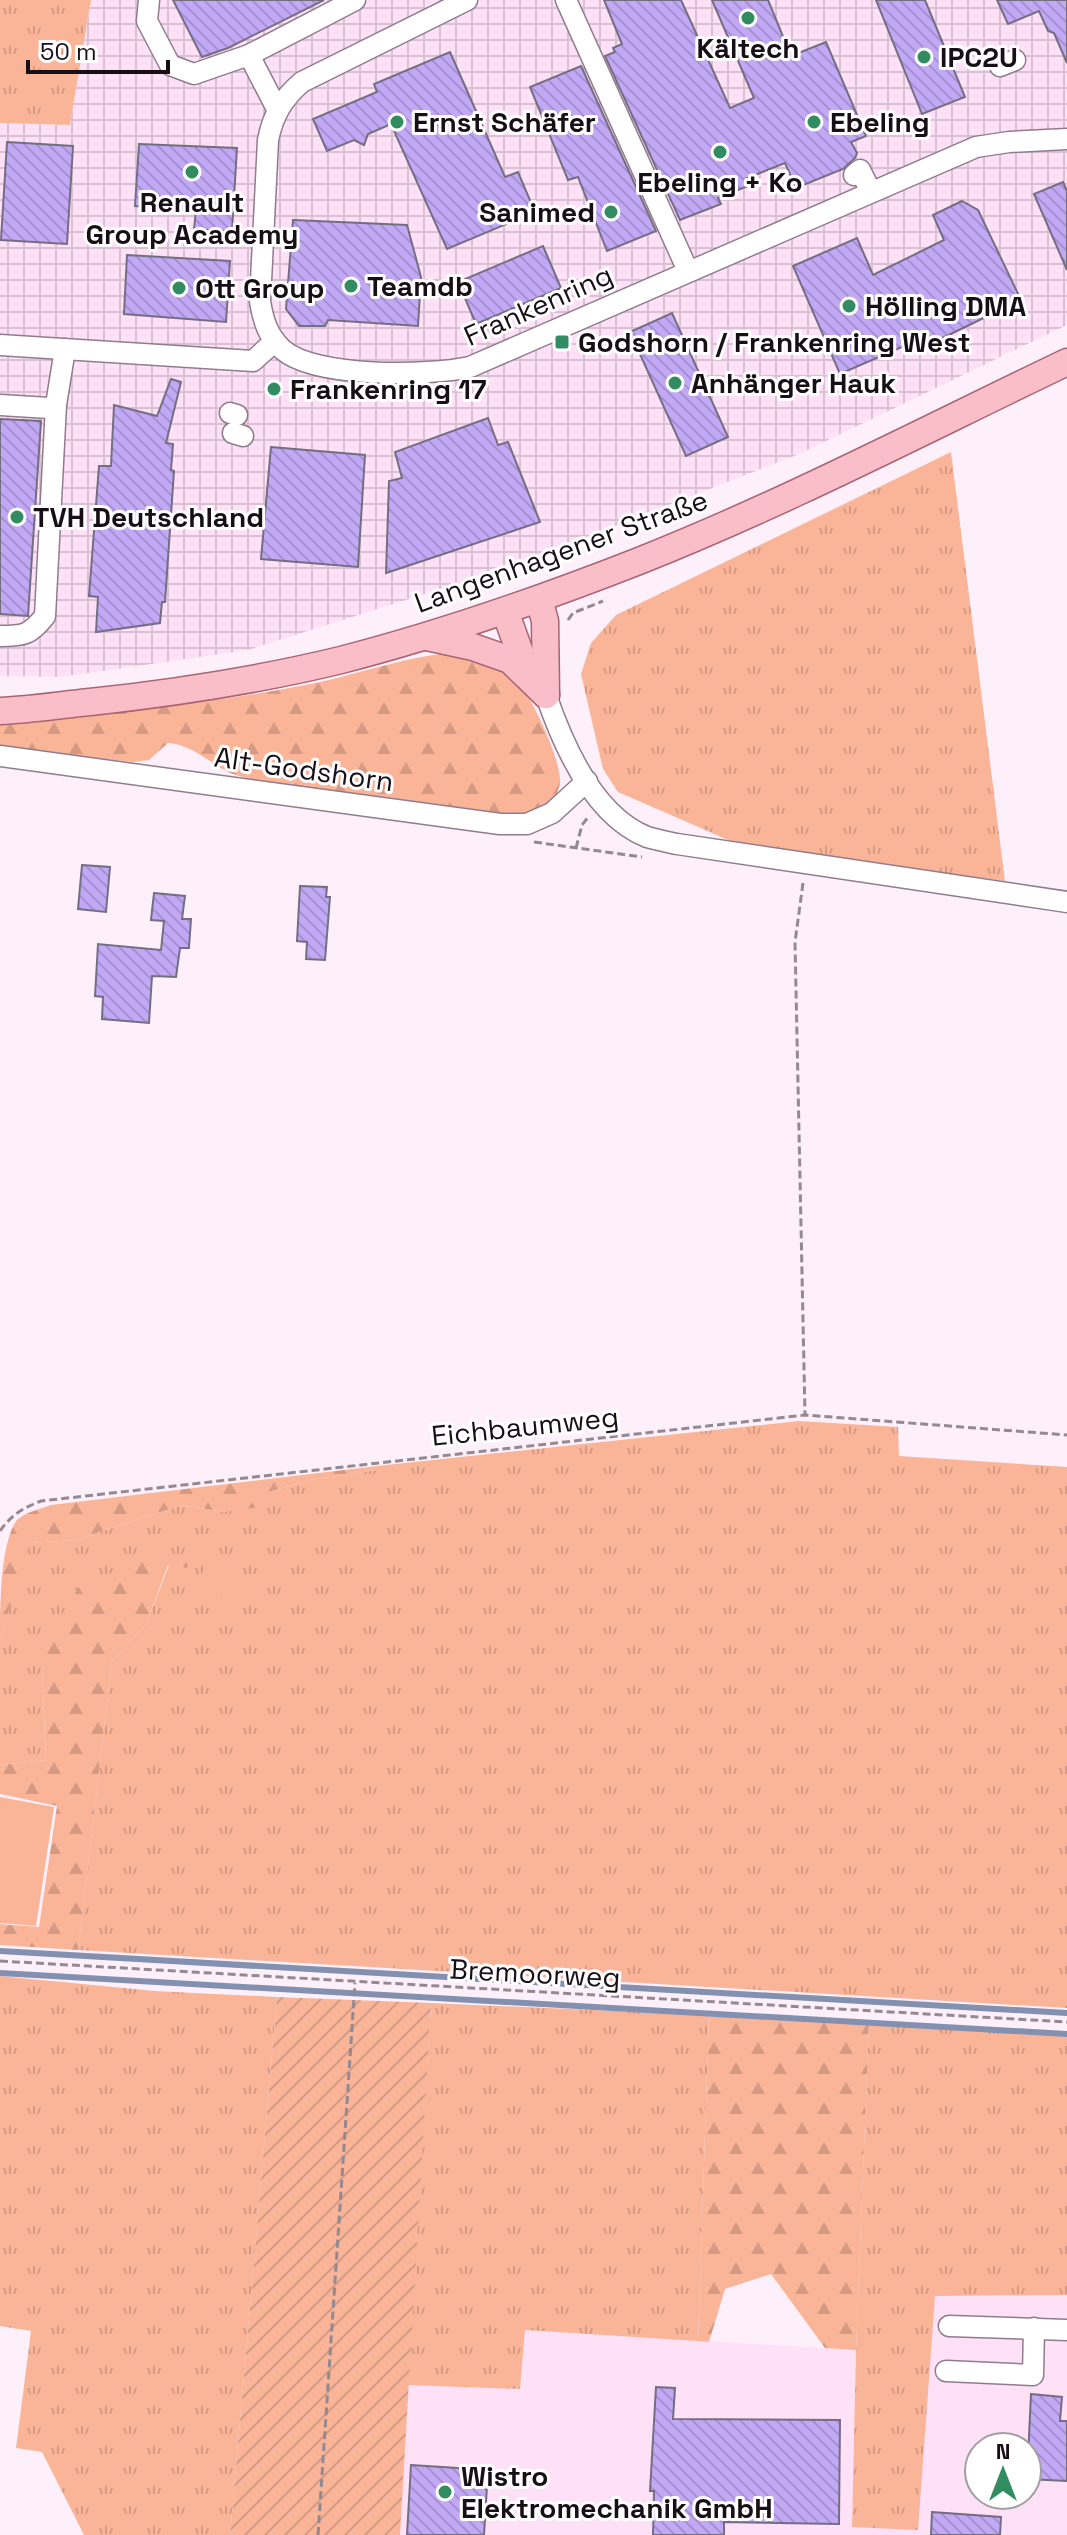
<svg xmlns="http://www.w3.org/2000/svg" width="1067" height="2535" viewBox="0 0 1067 2535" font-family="'Space Grotesk',sans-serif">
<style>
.built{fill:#fee1f7;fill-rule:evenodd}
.industrial{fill:url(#industrial-grid)}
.grass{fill:url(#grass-tufts)}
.forest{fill:url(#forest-firs)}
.garden{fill:url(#garden-furrows)}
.pitch{fill:#fab599}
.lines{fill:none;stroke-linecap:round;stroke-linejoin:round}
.stream{stroke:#8390b0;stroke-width:6}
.building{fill:url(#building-back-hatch);stroke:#746e83;stroke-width:2}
.minor-casing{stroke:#907c8c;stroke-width:23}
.major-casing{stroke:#a86473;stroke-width:29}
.path{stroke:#948991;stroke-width:3;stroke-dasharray:8 4;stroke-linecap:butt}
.minor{stroke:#fff;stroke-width:20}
.major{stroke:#fabec9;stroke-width:26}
.poi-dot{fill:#328c62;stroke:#fff;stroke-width:3}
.labels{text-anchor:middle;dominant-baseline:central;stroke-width:6;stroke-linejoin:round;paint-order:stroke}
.poi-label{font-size:28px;font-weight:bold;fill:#170f15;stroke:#fff;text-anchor:start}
.street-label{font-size:28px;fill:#170f15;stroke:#fff}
</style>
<defs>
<pattern id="industrial-grid" width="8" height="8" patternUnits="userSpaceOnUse" patternTransform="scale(2)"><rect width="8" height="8" fill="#fee1f7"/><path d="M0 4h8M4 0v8" fill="none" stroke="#d9c0d3"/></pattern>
<pattern id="grass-tufts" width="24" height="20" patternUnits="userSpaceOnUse" patternTransform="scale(2)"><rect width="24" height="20" fill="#fab599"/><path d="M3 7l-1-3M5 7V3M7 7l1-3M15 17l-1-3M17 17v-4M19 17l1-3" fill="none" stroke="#d69a83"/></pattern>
<pattern id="forest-firs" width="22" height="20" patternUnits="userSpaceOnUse" patternTransform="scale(2)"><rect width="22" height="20" fill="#fab599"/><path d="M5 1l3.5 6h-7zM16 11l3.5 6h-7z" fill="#d69a83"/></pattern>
<pattern id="garden-furrows" width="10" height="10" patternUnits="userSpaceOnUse" patternTransform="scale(2)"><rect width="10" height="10" fill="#fab599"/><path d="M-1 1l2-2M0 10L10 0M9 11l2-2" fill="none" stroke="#d69a83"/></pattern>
<pattern id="building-back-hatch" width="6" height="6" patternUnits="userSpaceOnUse" patternTransform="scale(2)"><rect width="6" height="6" fill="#c2a9f5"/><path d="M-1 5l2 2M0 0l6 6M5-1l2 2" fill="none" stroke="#a690d1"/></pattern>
</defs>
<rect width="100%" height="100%" fill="#fef0fb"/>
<!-- built -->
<path class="built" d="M1067 2295V2535H400L407 2385 520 2389 524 2330 856 2350 852 2527 935 2296ZM979 2447H1027V2495H979Z"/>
<!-- industrial -->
<polygon class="industrial" points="91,0 1067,0 1067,325 797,455 504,569 248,650 61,677 0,676 0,123 70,125"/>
<!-- grass -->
<g class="grass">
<polygon points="0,0 91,0 70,125 0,123"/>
<polygon points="951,452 1005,881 742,846 618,792 603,769 581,674 591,643 616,615"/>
<polygon points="799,1421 898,1427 899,1456 1067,1467 1067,2008 78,1950 112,1661 146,1624 169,1565 150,1558 42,1666 46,1760 0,1765 0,1640 28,1543 75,1540 182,1505 224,1512 268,1492 310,1480 377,1470 377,1466"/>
<polygon points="0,1976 155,1991 277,1997 230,2535 84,2535 42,2452 16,2448 31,2331 0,2326"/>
<polygon points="431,2003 709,2015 698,2341 525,2330 520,2389 407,2385"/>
<polygon points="869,2022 1067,2034 1067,2295 935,2296 918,2530 852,2527 856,2350"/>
</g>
<!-- forest -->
<g class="forest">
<path d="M449 653C469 657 496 659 512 674 529 690 559 755 560 779 561 786 556 796 551 801 543 808 528 814 518 814 466 814 412 802 360 795 320 789 278 787 239 776 211 768 199 746 168 743L149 760 133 762 0 747V722C102 714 204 705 305 685 354 676 399 658 449 653Z"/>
<path d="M377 1466V1470L310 1480 268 1492 254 1508 224 1512 182 1505 75 1540 29 1543 0 1640C0 1608 0 1542 17 1520 26 1512 40 1509 51 1505Z"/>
<polygon points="190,1553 187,1568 168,1565 146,1624 112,1661 78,1950 0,1945 0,1924 39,1927 57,1806 0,1794 0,1765 46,1760 42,1666 59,1619 80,1585 150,1558"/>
<polygon points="206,1567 247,1585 242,1610 200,1576"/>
<polygon points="709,2015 869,2022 856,2350 825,2348 771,2274 725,2289 709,2342 698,2341"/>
</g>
<!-- garden -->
<polygon class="garden" points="277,1997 431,2003 400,2535 230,2535"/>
<!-- pitch -->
<polygon class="pitch" points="0,1797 54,1807 36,1926 0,1923"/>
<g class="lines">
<!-- stream -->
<g class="stream">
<polyline points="0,1951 1067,2013"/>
<polyline points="0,1973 1067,2034"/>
</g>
</g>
<!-- building -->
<g class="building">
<polygon points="173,0 324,0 228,48 202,57"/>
<polygon points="604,0 681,0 730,108 754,98 712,0 768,0 791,56 826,42 866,136 851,142 857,153 855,158 843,169 796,188 785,163 745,179 748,186 718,198 721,204 680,220 605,56 615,52 613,48 622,44"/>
<polygon points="876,0 925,0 965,97 922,114"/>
<polygon points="997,0 1067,0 1067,63 1054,33 1048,31 1039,11 1008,24"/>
<polygon points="450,52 505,177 518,172 535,212 447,249 391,124 368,134 364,145 354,140 327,151 313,119 377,92 374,84"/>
<polygon points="581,66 656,231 607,251 578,177 568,180 530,87"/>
<polygon points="7,142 73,146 67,244 1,240"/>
<polygon points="139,144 237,148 232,231 194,229 196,210 135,206"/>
<polygon points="1063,182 1067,191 1067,270 1034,194"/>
<polygon points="962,201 978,210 1021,300 930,344 927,336 840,374 793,266 857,238 873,275 944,240 933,215"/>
<polygon points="293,220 407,225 421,277 418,326 328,320 325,326 299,326 286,309"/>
<polygon points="543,246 561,288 476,324 458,282"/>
<polygon points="127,255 230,261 226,322 124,314"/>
<polygon points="672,313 728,437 686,456 630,332"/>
<polygon points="171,379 181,382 166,443 173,444 171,470 174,471 165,602 162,602 160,623 96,632 98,597 89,596 99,466 111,466 114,405 157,416"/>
<polygon points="488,418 498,445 508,442 540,522 386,573 389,481 402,478 395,452"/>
<polygon points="0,419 41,421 28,616 0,614"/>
<polygon points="271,447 365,455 358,567 261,559"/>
<polygon points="82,865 110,867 106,912 78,909"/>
<polygon points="300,886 327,887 326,897 330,897 325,960 306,959 307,942 297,941"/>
<polygon points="154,893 185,896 182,919 191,919 189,948 180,948 176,977 152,976 149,1023 102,1019 103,997 95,996 98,944 161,950 164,921 151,920"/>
<polygon points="656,2387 675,2388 673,2419 840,2420 839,2524 724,2522 724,2535 653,2535 654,2491 650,2491"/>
<polygon points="1031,2394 1062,2397 1060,2421 1067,2421 1067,2481 1027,2479"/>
<polygon points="411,2465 488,2470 484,2535 407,2535"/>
<polygon points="932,2512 1001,2517 1000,2535 931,2535"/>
</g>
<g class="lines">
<defs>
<g id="minor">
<polyline points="149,0 147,21 170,65 194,74 249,55 355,0"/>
<path d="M467 0 302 82C283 98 273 115 268 140L260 301C263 320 268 337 283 350 316 378 428 376 470 367L976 147 1009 142 1067 139"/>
<polyline points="566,0 688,271"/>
<polyline points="249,55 277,109"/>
<polyline points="1000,66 1015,60"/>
<polyline points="854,175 860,170 871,192"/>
<polyline points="0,345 253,361 275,341"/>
<polyline points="0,405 49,408 56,405 65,349"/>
<polyline points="230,413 237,415"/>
<polyline points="233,433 243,436"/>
<path d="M0 636C24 636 30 635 45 616L56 405"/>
<path d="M546 695C563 745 594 816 647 837 657 840 668 842 677 844L1067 902"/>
<polyline points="0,756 500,824 527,824 552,813 587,781"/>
<polyline points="949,2326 1067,2330"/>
<polyline points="946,2371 1033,2375 1034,2328"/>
</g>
<g id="major">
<polyline points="539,599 545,621 546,695"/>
<polyline points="505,611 528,675"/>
<polyline points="427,637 473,647 510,660 546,695"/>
<path d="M0 711C30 710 60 705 90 702 174 693 259 680 341 660 442 634 542 599 639 561 785 503 925 430 1067 362"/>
</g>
</defs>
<!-- minor casing -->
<use href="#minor" class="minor-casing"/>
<!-- major casing -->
<use href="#major" class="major-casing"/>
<!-- path -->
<g class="path">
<polyline points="568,620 573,613 603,601"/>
<polyline points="534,842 642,857"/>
<polyline points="576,848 582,825 589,816"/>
<polyline points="803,883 795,942 805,1415"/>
<path d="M0 1531C11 1515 23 1508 41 1501L805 1415 1067 1435"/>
<polyline points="0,1961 1067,2022"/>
<polyline points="318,2535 355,1983"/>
</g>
<!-- minor -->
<use href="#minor" class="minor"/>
<!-- major -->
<use href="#major" class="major"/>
</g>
<!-- markers -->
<g class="poi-dot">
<circle cx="748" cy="18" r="8"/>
<circle cx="924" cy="57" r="8"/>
<circle cx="397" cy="122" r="8"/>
<circle cx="814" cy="122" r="8"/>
<circle cx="720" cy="152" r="8"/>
<circle cx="192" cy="172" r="8"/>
<circle cx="611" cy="212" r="8"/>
<circle cx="351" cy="286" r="8"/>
<circle cx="179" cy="288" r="8"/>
<circle cx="849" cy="306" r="8"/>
<rect x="554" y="334" width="16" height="16" rx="4"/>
<circle cx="675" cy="383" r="8"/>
<circle cx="274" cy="389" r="8"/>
<circle cx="17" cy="517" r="8"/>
<circle cx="445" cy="2492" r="8"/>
</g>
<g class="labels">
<!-- poi labels -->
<g class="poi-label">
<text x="748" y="48" text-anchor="middle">Kältech</text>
<text x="940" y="57">IPC2U</text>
<text x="413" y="122">Ernst Schäfer</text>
<text x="830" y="122">Ebeling</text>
<text x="720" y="182" text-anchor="middle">Ebeling + Ko</text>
<text x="192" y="202" text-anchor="middle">Renault<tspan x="192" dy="32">Group Academy</tspan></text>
<text x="595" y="212" text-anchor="end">Sanimed</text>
<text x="367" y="286">Teamdb</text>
<text x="195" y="288">Ott Group</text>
<text x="865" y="306">Hölling DMA</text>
<text x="578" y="342">Godshorn / Frankenring West</text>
<text x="691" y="383">Anhänger Hauk</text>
<text x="290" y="389">Frankenring 17</text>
<text x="33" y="517">TVH Deutschland</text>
<text x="461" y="2476">Wistro<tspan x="461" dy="32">Elektromechanik GmbH</tspan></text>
</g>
<!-- street labels -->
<g class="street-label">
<text transform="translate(538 305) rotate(-24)">Frankenring</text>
<text transform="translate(561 551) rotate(-20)">Langenhagener Straße</text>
<text transform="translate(304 769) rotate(8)">Alt-Godshorn</text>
<text transform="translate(525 1426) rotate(-6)">Eichbaumweg</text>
<text transform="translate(535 1973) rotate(3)">Bremoorweg</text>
</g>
</g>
<!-- north arrow -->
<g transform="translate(1003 2471)"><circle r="38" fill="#ffffff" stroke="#a29fa1" stroke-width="2"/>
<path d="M0-6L14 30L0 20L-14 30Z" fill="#328c62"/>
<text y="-12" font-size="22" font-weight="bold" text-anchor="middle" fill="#170f15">N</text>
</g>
<!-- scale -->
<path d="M28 60v12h140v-12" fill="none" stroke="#170f15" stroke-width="4"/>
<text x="40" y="60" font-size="24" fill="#170f15" stroke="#ffffff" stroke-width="6" paint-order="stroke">50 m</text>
</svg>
